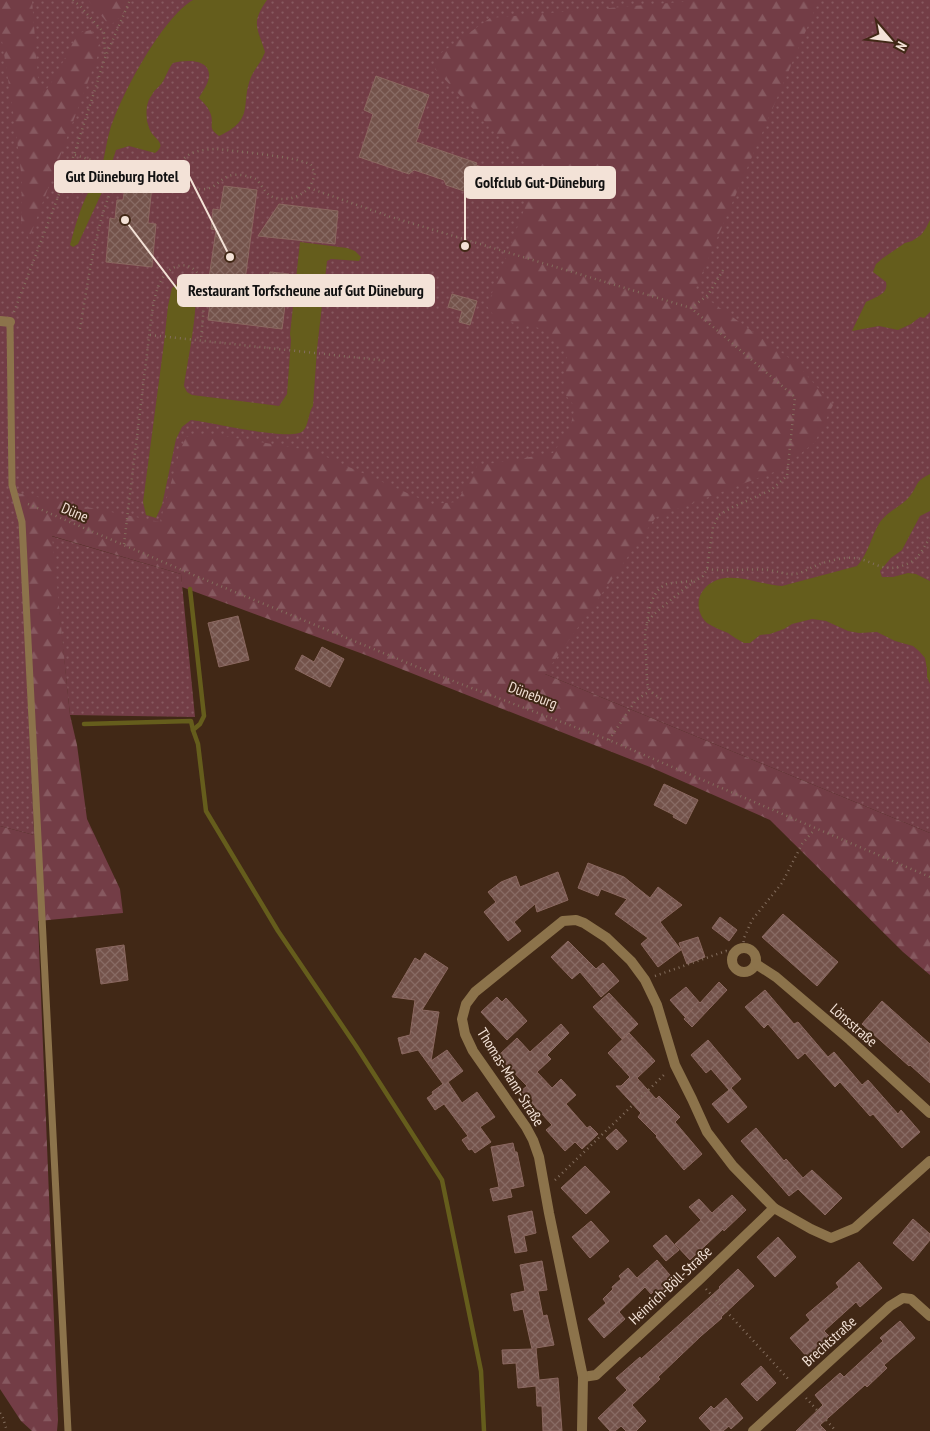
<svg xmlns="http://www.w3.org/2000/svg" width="930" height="1431" viewBox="0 0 930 1431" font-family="'PT Sans Narrow',sans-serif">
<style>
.grass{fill:url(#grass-dots)}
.forest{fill:url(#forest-firs)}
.water{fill:#655d1c}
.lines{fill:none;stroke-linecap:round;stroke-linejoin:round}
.stream{stroke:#655d1c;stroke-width:4.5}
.building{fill:url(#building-cross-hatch);stroke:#8b6860}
.path{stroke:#846e5e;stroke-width:2.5;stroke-dasharray:1 4;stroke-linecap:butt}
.service{stroke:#8c734b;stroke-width:7}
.minor{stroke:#8c734b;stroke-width:10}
.labels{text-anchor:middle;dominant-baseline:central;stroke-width:4;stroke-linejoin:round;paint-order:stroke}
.street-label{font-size:15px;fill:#f3e2d7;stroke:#412816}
.leader{fill:none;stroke:#f3e2d7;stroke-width:2}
.callout-dot{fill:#f3e2d7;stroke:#412816;stroke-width:2}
.callout{fill:#f3e2d7;stroke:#f3e2d7;stroke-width:2}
.callout-label{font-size:16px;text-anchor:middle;font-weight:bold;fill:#111}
</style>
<defs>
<pattern id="grass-dots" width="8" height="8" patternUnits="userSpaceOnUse" patternTransform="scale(1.25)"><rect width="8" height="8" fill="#733d46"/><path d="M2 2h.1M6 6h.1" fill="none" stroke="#875960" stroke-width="1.8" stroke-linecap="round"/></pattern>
<pattern id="forest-firs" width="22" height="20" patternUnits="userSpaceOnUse" patternTransform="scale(1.25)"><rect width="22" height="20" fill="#733d46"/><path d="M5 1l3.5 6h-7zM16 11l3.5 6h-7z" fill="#875960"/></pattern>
<pattern id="building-cross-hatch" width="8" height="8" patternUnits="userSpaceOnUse" patternTransform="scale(1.25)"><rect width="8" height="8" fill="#74534b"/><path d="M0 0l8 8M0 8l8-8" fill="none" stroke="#886b64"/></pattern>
</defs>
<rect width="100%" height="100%" fill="#412816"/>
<!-- grass -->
<g class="grass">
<polygon points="0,0 930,0 930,833 545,674 19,493 34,835 0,826"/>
<polygon points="51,536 181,574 195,717 70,715"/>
</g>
<!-- forest -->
<g class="forest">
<polygon points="0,0 32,0 38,77 44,93 55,77 78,33 91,30 101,47 29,239 21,222 22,180 15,124 0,28"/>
<polygon points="88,0 131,0 121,16 110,26"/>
<polygon points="705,0 819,0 695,290 796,363 833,405 815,442 782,469 656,517 545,674 930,833 930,975 903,952 770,820 650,767 363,654 182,587 181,574 52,536 70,715 77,745 87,819 120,889 123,913 38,921 58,1420 57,1431 32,1431 21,1421 0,1389 0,826 34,835 18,493 160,522 180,451 186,437 206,433 313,451 432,504 457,502 477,466 553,453 570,428 575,407 564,393 567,358 560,343 539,328 496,319 487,306 537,176 435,69 441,53 490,18"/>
</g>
<!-- water -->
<g class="water">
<path d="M193 0H267C250 24 258 28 265 52 262 61 256 67 252 75 239 103 257 119 219 136 207 127 214 126 211 115 209 108 204 103 199 98 202 92 209 83 209 76 210 58 184 60 173 63 168 69 166 77 162 83 159 87 154 90 152 95 146 102 146 112 147 121 148 124 149 129 151 132 156 140 167 144 155 153L129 146 116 150 103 190 78 244 73 247 70 245C75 227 80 208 89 191 92 184 97 178 100 171 105 158 106 143 110 130 121 95 162 18 193 0Z"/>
<path d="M930 220V312L924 318 920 317 911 324 898 330 879 326 852 331 866 302C875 297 889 294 886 282L873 272 876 264 883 258 905 243 912 241 921 235 926 228Z"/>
<path d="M300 242 347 248 355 251 361 257 359 261 331 259 327 261 317 349 313 406C308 413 309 425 303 431 292 442 210 422 191 420L182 427 176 439 162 505 156 518 146 515 143 502 164 343 168 306 172 288 177 284C184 284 191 285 194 292 200 302 186 370 184 386L187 392 192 395 279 406 287 394 291 340 290 334Z"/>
<path d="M930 474V511L920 516 902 550 891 558 880 571 882 577H893L908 573 916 574 930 581V684L927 677V669L925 658 919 651 913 646 895 641 877 632 859 633 848 631 826 621 812 619 792 624 784 629 770 634 760 635 750 643H744C739 640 733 637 728 633 721 630 713 627 707 623 698 615 696 601 702 592 707 584 716 579 725 578 744 576 763 585 782 586L857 566C869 553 871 536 880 522 888 511 902 506 910 496 919 484 914 482 930 474Z"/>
</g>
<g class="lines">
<!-- stream -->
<g class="stream">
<polyline points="190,589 204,716 200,724 193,730 198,744 206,811 278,931 356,1046 442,1180 481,1371 484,1431"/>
<polyline points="84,724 191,721 193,730"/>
</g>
</g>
<!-- building -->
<g class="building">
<polygon points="376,76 429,95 417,129 421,130 416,142 477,163 476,165 482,167 474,192 468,190 467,192 446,185 444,180 414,170 409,174 359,157 373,114 364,110"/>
<polygon points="129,174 153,177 148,223 156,224 152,267 106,262 110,218 115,219 117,200 123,200 126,178"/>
<polygon points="224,186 257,190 245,280 268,283 270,272 289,274 282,329 208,320 212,286 208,285 216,230 211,229 213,209 220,210"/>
<polygon points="279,204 338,211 335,244 258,236"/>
<polygon points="452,294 477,301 470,325 459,322 462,311 448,307"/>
<polygon points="238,616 249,660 219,667 208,623"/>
<polygon points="322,647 344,659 330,687 295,669 302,655 314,662"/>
<polygon points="664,784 698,800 686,824 673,817 674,815 654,805"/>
<polygon points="588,863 624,877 650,898 658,887 682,905 660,922 681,950 658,967 641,944 648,938 615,914 627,899 601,889 598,896 578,888"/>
<polygon points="558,872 568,900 537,912 535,904 514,922 521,931 508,941 484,912 496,902 488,892 501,882 516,876 520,887"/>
<polygon points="783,914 838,962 817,986 762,937"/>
<polygon points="720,917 737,930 729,941 712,928"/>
<polygon points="698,937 705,957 687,964 679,943"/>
<polygon points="568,941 596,969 603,963 619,981 601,997 580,972 572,979 551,957"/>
<polygon points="124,945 128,980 101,984 96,949"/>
<polygon points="425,953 448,968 422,1010 439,1012 431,1061 447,1050 463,1071 448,1082 462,1103 477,1092 495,1117 480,1127 491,1142 475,1153 472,1149 469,1150 462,1140 468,1136 444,1104 435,1110 427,1098 433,1094 432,1092 443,1084 418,1050 402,1054 398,1038 410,1035 415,1000 392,997 415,958 420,961"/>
<polygon points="719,982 727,990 692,1027 684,1019 693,1009 685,1017 670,1000 686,987 700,1003"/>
<polygon points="765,990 794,1024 798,1022 828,1057 834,1052 862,1085 868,1080 898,1114 901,1110 920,1132 902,1148 873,1114 870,1116 840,1082 835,1087 805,1053 798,1059 768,1024 764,1028 745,1007"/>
<polygon points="609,993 638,1024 622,1039 593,1007"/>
<polygon points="497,997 502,1002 506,998 527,1021 507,1040 481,1012"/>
<polygon points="882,1001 930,1044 930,1083 910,1065 909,1066 862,1024"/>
<polygon points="561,1024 569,1033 547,1055 551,1059 537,1072 552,1088 561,1079 576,1095 566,1104 587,1128 590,1126 598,1134 582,1149 575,1142 565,1151 546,1130 552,1125 521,1091 527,1086 498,1056 517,1038 530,1052"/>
<polygon points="629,1033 655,1061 637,1078 656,1099 659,1096 680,1117 675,1122 702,1154 684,1170 656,1137 657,1136 638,1117 641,1113 616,1086 621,1086 630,1077 608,1053"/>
<polygon points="708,1040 741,1079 731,1088 747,1107 728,1123 712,1104 729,1090 711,1069 706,1073 691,1055"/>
<polygon points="756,1128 784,1161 786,1159 803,1178 812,1170 842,1198 825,1215 798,1189 789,1196 741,1141"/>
<polygon points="616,1129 627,1141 617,1150 606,1138"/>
<polygon points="513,1143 515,1152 517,1152 524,1186 510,1189 512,1197 493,1201 490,1189 499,1187 491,1147"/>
<polygon points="585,1166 610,1192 586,1214 561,1188"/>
<polygon points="732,1195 746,1210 724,1231 723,1229 690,1260 675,1244 701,1220 689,1207 699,1199 712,1213"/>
<polygon points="532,1211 536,1233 524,1236 527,1251 515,1253 508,1216"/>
<polygon points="913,1219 930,1234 930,1240 913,1261 893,1243"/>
<polygon points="591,1221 609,1241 590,1258 572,1237"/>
<polygon points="666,1235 679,1250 666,1261 653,1246"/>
<polygon points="778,1237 796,1257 775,1277 757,1257"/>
<polygon points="657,1260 675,1281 659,1295 655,1290 651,1294 645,1287 619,1312 625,1319 604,1338 588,1319 606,1303 603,1299 613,1289 612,1287 621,1279 619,1276 628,1268 637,1278"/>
<polygon points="542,1261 547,1290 538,1291 543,1316 547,1315 554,1345 536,1348 539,1380 558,1378 562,1431 543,1431 542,1406 537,1406 536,1386 518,1388 516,1363 503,1364 502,1350 532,1349 523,1309 514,1311 511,1294 525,1291 520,1265"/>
<polygon points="859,1262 882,1288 860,1307 856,1302 824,1331 830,1337 808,1358 790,1338 810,1320 806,1315 839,1287 836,1283"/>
<polygon points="738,1269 754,1286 721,1317 722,1318 701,1336 658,1377 660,1379 632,1405 646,1421 636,1431 626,1431 621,1426 615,1431 610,1431 598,1418 627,1390 616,1378 640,1357 641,1359 720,1288 719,1287"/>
<polygon points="900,1321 915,1338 884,1365 887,1368 867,1387 865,1385 820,1425 826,1431 796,1431 823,1405 815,1395 840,1373 844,1377 883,1341 880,1338"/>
<polygon points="761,1366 776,1383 757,1401 741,1384"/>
<polygon points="726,1398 743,1418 731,1429 729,1426 723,1431 711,1431 699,1418 711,1406 714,1409"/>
</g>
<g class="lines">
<!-- path -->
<g class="path">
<polyline points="73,0 80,6 104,33 105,56"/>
<polyline points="75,155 121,169"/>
<polyline points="309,188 391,217 691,308 708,295 725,267"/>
<polyline points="14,312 74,155 105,58 130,0"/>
<path d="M80 329C88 282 94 232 112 188 115 182 117 173 122 168 132 157 158 173 170 169 179 166 184 155 195 152 202 150 210 149 217 149 233 151 301 157 311 165 311 166 314 171 315 172 314 177 313 182 309 187 302 198 280 203 269 195 264 191 261 184 256 179 249 176 237 173 229 176 222 178 218 184 212 187 194 195 182 181 174 167"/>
<polyline points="150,335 388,361"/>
<polyline points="28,504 196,576 432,673 609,740 930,877"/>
<path d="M124 544 152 312C154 301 156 289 162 279 171 263 192 259 200 278 207 295 202 322 201 340"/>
<path d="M707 569C727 572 748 568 768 570 778 571 785 575 795 574 803 573 811 567 820 564 829 561 843 557 853 558 871 559 882 573 901 566 919 561 921 551 930 538"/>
<path d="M647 623C649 609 652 590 667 584 676 582 687 582 696 580"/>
<polyline points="661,699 650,691 647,683 645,633 647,623 653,615 685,588 703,576 707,569 713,527 719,515 733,507 771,490 787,476 795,397 691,308"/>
<polyline points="609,740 636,700 650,691"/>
<polyline points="743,947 744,938 752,920 782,883 802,844 815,829"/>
<polyline points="655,976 726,951 734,953"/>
<polyline points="555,1180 666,1073"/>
<polyline points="706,1289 790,1381"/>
<polyline points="806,1398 836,1431"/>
<polyline points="0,1413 3,1418 7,1431"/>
</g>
<!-- service -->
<polyline class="service" points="10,322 12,485 22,522 68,1431"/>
<!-- minor -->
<g class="minor">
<polyline points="0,321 10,322"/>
<circle cx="744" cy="960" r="12"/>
<polyline points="756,964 776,977 850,1040 930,1113"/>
<polyline points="583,1377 596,1375 699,1280 774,1208"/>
<polyline points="582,1431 583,1377 549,1213 539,1157 533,1140 526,1127 473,1051 465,1034 462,1019 466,1004 475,992 563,921 576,920 584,923 607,938 631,961 645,980 657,1005 675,1065 692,1099 707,1132 733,1166 774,1208 811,1229 831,1238 855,1228 930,1161"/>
<polyline points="753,1431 890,1306 903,1298 911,1299 930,1316"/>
</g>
</g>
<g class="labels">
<!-- street labels -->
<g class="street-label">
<text transform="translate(75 512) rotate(23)">Düne</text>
<text transform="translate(533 695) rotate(21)">Düneburg</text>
<text transform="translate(854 1025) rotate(41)">Lönsstraße</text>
<text transform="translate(511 1077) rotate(58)">Thomas-Mann-Straße</text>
<text transform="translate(670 1285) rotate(-43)">Heinrich-Böll-Straße</text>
<text transform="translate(829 1341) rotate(-42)">Brechtstraße</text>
</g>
</g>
<!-- callouts -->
<path class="leader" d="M230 257L189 176M465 246L465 183M125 220L178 290"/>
<g class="callout-dot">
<circle cx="230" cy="257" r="5"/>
<circle cx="465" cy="246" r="5"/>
<circle cx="125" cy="220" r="5"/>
</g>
<g class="callout">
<rect x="55" y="161" width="134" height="31" rx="5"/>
<rect x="465" y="167" width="150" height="31" rx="5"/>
<rect x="178" y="275" width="256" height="31" rx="5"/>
</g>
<g class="callout-label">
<text x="122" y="182">Gut Düneburg Hotel</text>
<text x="540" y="188">Golfclub Gut-Düneburg</text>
<text x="306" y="296">Restaurant Torfscheune auf Gut Düneburg</text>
</g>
<!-- north arrow -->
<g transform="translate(890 40) rotate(118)" stroke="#412816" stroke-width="4" paint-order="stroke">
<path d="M0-4L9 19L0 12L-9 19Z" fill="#f3e2d7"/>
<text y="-8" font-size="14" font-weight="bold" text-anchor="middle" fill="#f3e2d7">N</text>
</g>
</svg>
